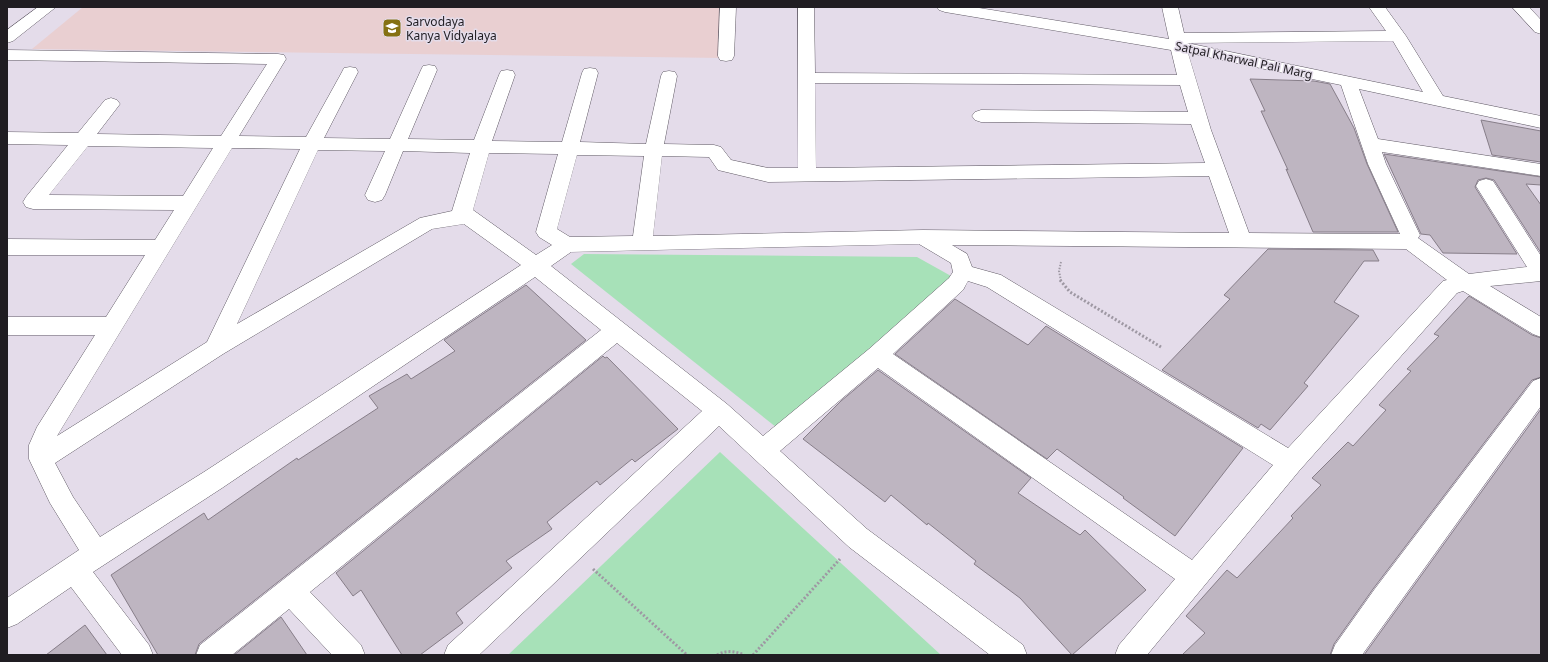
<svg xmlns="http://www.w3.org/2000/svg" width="1548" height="662" viewBox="0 0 1548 662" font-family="'Noto Sans',sans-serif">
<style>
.education{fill:#e9cfd1}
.green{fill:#a7e1b8}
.building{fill:#beb5c1;stroke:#877e89}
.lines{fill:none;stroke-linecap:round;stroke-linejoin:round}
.minor-casing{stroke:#615b66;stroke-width:1}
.path-far1{stroke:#9e98a3;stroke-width:2;stroke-dasharray:1.5 1.5;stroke-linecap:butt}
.path{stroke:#9e98a3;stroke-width:3;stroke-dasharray:2 2;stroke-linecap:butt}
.minor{fill:#fff;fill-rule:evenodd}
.labels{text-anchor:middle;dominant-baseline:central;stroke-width:3;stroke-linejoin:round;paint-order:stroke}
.far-poi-label{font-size:12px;fill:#201d22;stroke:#e4dcea;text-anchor:start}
.far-street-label{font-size:12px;fill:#201d22;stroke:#e4dcea}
</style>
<rect width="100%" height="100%" fill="#e4dcea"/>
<!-- education -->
<polygon class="education" points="83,7 727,7 723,58 32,49"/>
<!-- green -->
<g class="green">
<polygon points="584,254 917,257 960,281 781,431 571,264"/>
<polygon points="720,452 941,655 508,655"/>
</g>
<!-- building -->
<g class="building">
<polygon points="1250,79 1314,81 1330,84 1354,128 1367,164 1398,232 1313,232 1286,169 1288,170 1261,111 1265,111"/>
<polygon points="1481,120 1541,131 1541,162 1492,155"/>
<polygon points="1384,154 1541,177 1541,185 1526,184 1541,205 1541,253 1494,180 1486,178 1478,180 1475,187 1517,254 1443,253 1430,235 1421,234"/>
<polygon points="1268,249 1373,250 1379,261 1364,261 1334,302 1359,316 1304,383 1308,386 1270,430 1261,424 1258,428 1162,370 1230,299 1224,295"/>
<polygon points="526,285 586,340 199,644 195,655 158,655 111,575 204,513 208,520 297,458 298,460 378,408 369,396 407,374 411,379 455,351 444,340"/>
<polygon points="1469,296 1532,335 1541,338 1541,377 1532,380 1373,589 1334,644 1330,655 1182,655 1205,633 1186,616 1227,570 1237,578 1293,518 1291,516 1321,485 1312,478 1348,442 1353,446 1386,410 1379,405 1411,371 1407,369 1439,336 1434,334"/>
<polygon points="955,299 1028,345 1046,326 1243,448 1175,536 1123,498 1124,497 1057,449 1047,459 895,354"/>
<polygon points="603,356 605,358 607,357 678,429 635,462 632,459 600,485 597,481 547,522 552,529 506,561 512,568 456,613 463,623 420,655 402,655 361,590 353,596 336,573"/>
<polygon points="878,370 1031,478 1018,493 1080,535 1085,530 1146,590 1072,655 1020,598 974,564 976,561 928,523 927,525 891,495 885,502 803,439 841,401"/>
<polygon points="1541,409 1541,655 1364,655"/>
<polygon points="281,617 307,655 234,655"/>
<polygon points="85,625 107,655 46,655"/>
</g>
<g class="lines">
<defs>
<g id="minor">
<polygon points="38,7 56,7 13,41 7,43 7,30"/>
<polygon points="720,7 736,7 734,56 732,60 726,61 720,60 718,56"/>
<path d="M798 7H814L815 73 1177 75 1171 50 945 12 939 10 937 7H973L1169 39 1162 7H1178L1184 33 1386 31 1369 7H1385L1406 36 1443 96 1541 116V128L1359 89 1378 139 1541 164V176L1382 152 1386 164 1420 235 1418 238 1469 274 1527 267 1476 186 1479 181 1486 179 1493 181 1541 256V281L1490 286 1541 317V337L1533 334 1463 291 1457 293 1299 471 1147 655H1115L1119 645 1175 579 878 368 780 451 867 529 1023 645 1027 655H990L849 547 719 426 479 655H444L448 645 702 411 617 343 310 592 361 645 365 655H332L289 609 232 655H196L200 645 601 330 535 277 222 488 93 572 149 645 153 655H122L71 587 17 624 7 628V598L79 550 50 503 29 459V445L37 427 95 335H7V317H106L145 255H7V239L155 240 174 210 33 209 26 207 23 202 26 197 68 145 7 144V132L78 133 105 100 111 98 117 100 120 104 97 134 221 136 267 64 7 60V50L278 54 284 55 286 59 239 136 306 137 342 72 344 68 350 67 356 68 358 72 324 138 390 139 421 70 423 66 429 65 435 66 437 70 408 139 474 140 499 75 501 71 507 70 513 71 515 75 492 141 562 142 582 73 584 69 590 68 596 69 598 73 580 142 646 144 661 76 663 72 669 71 675 72 677 76 664 144 714 145 721 147 731 160 768 168H798ZM1393 41 1423 92 1187 43ZM1188 53 1341 85 1368 164 1400 234 1249 233 1211 130ZM815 83 1180 85 1188 112 981 110 975 112 972 116 975 120 981 122 1191 124 1205 163 816 168ZM88 146 213 148 183 196 49 195ZM232 148 300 149 207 342 57 436ZM318 150 385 151 365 195 368 200 375 202 382 200 385 195 403 151 470 153 452 211 420 218 237 324ZM489 153 558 154 536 232 539 237 552 245 536 255 473 210ZM577 155 644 156 633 236 570 237 557 229ZM662 156 709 157 718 170 768 182 1209 176 1229 233 923 230 653 236ZM464 224 521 265 204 472 100 537 73 497 55 463 223 354 432 229ZM919 244 951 263 953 272 949 278 869 349 763 436 727 404 551 266 571 252ZM952 245 1406 249 1447 280 1443 281 1288 448 1001 275 972 267 967 254ZM968 281 987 287 1273 465 1192 560 893 354 963 290Z"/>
<polygon points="1512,7 1529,7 1541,20 1541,34 1535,32"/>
<polygon points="1541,378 1541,406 1362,655 1331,655 1335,645 1374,590 1533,381"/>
</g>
</defs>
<!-- minor casing -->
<use href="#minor" class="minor-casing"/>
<!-- path-far1 -->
<polyline class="path-far1" points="1061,281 1059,271 1061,262"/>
<!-- path -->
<g class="path">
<polyline points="1060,280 1070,292 1161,347"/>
<polyline points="593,569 687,655"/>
<path d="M717 655C726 650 735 651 744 655"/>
<polyline points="753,655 840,559"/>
</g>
<!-- minor -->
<use href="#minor" class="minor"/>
</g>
<!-- icons -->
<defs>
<symbol id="school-square" viewBox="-11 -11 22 22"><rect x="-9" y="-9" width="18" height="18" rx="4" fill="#857112" stroke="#e4dcea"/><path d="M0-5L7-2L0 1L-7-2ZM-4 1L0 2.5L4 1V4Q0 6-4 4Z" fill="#fff"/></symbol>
</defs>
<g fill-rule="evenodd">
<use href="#school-square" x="381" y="17" width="22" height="22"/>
</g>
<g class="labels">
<!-- far-poi labels -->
<g class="far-poi-label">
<text x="406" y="21">Sarvodaya<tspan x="406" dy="14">Kanya Vidyalaya</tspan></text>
</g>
<!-- far-street labels -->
<g class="far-street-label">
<text transform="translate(1244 60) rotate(12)">Satpal Kharwal Pali Marg</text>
</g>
</g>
<!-- border -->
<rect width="1548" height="662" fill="none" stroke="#201d22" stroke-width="16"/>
</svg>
